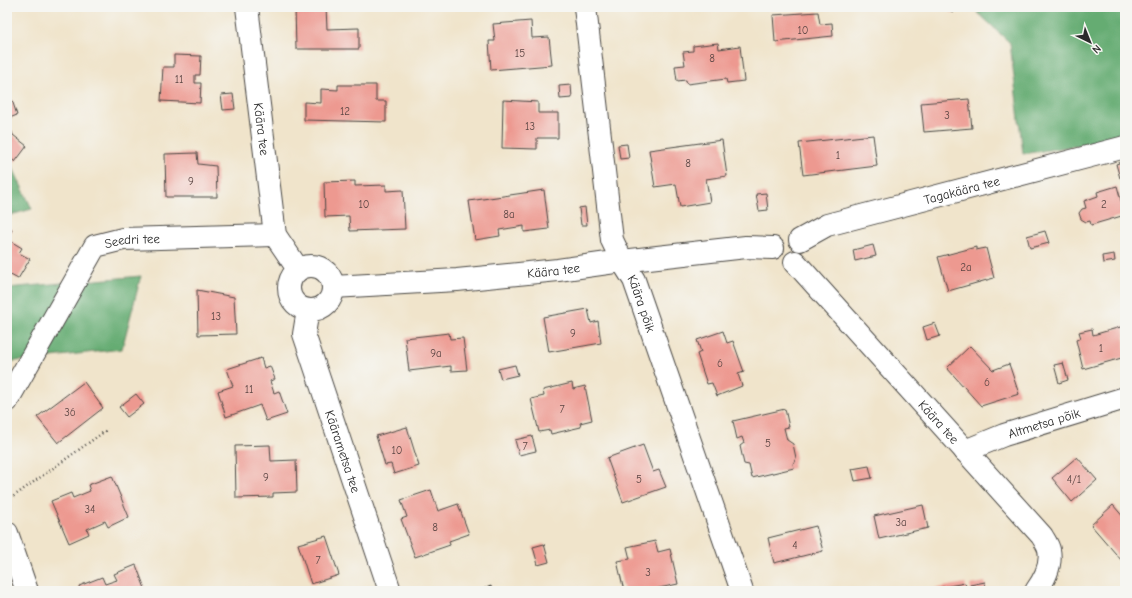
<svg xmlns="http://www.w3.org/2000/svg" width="1132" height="598" viewBox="0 0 1132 598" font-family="'Comic Neue',sans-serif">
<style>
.forest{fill:#65ac72;stroke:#486c4e}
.building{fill:#ed9990}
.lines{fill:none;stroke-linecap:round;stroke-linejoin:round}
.minor-casing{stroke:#494743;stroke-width:24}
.path{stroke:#494743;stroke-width:2.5;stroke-dasharray:1 3;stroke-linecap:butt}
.minor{stroke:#fff;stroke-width:22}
.labels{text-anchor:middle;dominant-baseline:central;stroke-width:4;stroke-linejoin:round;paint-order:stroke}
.number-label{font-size:11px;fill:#5c4644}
.street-label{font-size:13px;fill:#2b2b2b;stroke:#f6f6f2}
</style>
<rect width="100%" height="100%" fill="#f6f6f2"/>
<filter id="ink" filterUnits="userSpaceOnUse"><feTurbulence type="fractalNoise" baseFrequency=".025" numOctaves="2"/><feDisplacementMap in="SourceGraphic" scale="8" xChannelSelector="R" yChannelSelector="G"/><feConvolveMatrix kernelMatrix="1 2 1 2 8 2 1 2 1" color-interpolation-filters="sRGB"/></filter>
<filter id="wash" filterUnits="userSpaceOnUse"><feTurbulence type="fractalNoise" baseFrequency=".012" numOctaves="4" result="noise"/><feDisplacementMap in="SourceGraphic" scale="16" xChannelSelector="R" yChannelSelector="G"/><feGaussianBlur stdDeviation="0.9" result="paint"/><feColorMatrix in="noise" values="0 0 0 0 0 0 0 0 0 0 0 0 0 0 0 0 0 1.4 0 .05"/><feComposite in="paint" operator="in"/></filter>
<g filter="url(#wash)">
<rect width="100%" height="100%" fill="#f0e4cb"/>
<!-- forest -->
<g class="forest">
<polygon points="972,7 1125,7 1125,138 1023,154 1010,43"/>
<polygon points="7,155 32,209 7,216"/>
<polygon points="141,276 122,349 7,362 7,288"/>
</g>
<g id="blocks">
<!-- building -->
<g class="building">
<polygon points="295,7 326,7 327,29 359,28 359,49 296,49"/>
<polygon points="947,7 959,7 952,13"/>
<polygon points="818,12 820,24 832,23 833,36 775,42 773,15"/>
<polygon points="531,21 532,38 549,37 552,65 491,70 489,41 495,41 493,24"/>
<polygon points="718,43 719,49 740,46 744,81 727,83 726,79 687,84 686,80 677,81 675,66 685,65 683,52 693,51 693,46"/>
<polygon points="174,55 201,56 200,75 195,75 195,83 201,83 200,103 161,101 163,67 174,67"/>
<polygon points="338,85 376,85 376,101 386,101 386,122 304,120 304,102 321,103 321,89 338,90"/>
<polygon points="571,85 572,98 560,99 559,86"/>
<polygon points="233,94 235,109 223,110 221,95"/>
<polygon points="969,99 972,128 924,132 921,103"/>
<polygon points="12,100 17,115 7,119 7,101"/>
<polygon points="503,100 538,102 538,113 558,113 558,138 537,138 537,149 502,148"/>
<polygon points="7,119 13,135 27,146 15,162 7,155"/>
<polygon points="873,135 877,166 803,175 799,143"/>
<polygon points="722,140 727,176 706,179 710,202 680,207 676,184 655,187 649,150"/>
<polygon points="627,144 629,158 620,159 618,145"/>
<polygon points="197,153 198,164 216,166 217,197 166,197 165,154"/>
<polygon points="1125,161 1125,176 1120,178 1116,164"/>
<polygon points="355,181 355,186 386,185 386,191 403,190 405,229 350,231 349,216 325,217 324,182"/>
<polygon points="1117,186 1125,215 1091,225 1090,221 1086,222 1081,219 1079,213 1082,209 1086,208 1084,201 1098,196 1097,192"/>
<polygon points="544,190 549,229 524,232 524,226 499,230 500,236 475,240 469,201"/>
<polygon points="766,193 768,210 759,211 756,194"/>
<polygon points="585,207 587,225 581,225 579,208"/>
<polygon points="7,228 12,230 7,238"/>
<polygon points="1045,231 1049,243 1030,248 1027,236"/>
<polygon points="7,239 22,248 19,253 30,259 18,279 7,273"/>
<polygon points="873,245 876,256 855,261 853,250"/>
<polygon points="976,247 976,250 986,248 994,278 948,291 938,257"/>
<polygon points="1114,254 1115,261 1103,263 1102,256"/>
<polygon points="197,290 234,297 236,334 198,335"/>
<polygon points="588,309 591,323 598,321 601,343 549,352 543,317"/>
<polygon points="935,323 940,336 927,340 923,327"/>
<polygon points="1124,326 1125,357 1083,369 1076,340 1081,338 1079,332 1092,329 1093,335"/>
<polygon points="723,331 727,343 733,341 744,372 738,374 742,386 717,396 712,383 707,384 697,354 701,352 697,340"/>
<polygon points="449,333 450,339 463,338 467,370 451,371 451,366 409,371 405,338"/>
<polygon points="970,346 993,370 1009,364 1019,394 981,406 947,368"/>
<polygon points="261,358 264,368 270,366 275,379 270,381 274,393 279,391 287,414 266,421 260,405 226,417 218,391 233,386 227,369"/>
<polygon points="1063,363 1068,380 1059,383 1054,365"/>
<polygon points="515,365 518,375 501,379 498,369"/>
<polygon points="84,382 103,408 58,443 37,417"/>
<polygon points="572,383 573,389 585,386 592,420 580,423 581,427 551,434 550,430 539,432 531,399 544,396 543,390"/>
<polygon points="136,394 144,404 127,417 119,407"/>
<polygon points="785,409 789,427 784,428 787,440 793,444 796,458 793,464 794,468 752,478 749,465 744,464 740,446 744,443 742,437 737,439 733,421"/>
<polygon points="407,427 419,466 394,474 391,464 385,465 376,436"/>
<polygon points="532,436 536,451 519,455 515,440"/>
<polygon points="270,445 271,461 296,460 297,492 273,493 273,497 236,498 235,446"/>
<polygon points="643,445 653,472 659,470 666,487 623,502 607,458"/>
<polygon points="1077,457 1097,480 1072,502 1052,478"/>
<polygon points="869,466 872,478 855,481 852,469"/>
<polygon points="112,476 129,517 108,527 105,521 87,529 89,534 69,543 51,501 71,493 73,498 90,491 88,485"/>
<polygon points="431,490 438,511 458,504 469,534 449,541 450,545 415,557 401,519 407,517 401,500"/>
<polygon points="923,505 928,528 879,539 874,516"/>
<polygon points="1113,505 1125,519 1125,559 1122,561 1091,525"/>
<polygon points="816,526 823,551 774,563 768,538"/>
<polygon points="326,536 339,575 311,584 298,544"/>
<polygon points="655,541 658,552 670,549 678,584 645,591 624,591 617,561 630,559 627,547"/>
<polygon points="544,544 549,562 538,565 533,547"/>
<polygon points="136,565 146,591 80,591 79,586 102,577 105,584 117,580 114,574"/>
<polygon points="985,582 986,591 971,591 970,585"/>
<polygon points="965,583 967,591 927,591 927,590"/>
<polygon points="491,586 492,591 477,591"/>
</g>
</g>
</g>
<g filter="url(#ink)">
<use href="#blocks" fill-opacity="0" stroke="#494743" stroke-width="1"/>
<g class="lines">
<defs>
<g id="minor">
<path id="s1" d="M247 7 275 235 298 269"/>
<path id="s2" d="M585 7 612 240 622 261 634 280 742 591"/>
<path id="s3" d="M800 240 827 225 1125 147"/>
<path id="s4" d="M795 262 1042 536C1044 540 1048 545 1049 550 1052 564 1044 580 1036 591"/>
<circle cx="311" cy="288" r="22"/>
<path id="s5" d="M333 287 457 280 558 270 622 261 746 247 773 248"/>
<path id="s6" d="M308 310 304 334 390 591"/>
<path id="s7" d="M7 401 95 246 123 239 275 235"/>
<path id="s8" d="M965 451 1004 435 1125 398"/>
<polyline points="7,533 27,591"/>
</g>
</defs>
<!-- minor casing -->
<use href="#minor" class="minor-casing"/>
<!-- path -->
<polyline class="path" points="7,501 108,429"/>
<!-- minor -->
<use href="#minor" class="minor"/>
</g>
</g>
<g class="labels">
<!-- number labels -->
<g class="number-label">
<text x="803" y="30">10</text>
<text x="520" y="53">15</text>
<text x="712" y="58">8</text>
<text x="179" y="79">11</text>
<text x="345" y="111">12</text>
<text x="947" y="115">3</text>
<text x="530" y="126">13</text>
<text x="838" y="155">1</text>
<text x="688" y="163">8</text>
<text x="191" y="181">9</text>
<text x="364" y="204">10</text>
<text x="1104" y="204">2</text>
<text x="509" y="214">8a</text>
<text x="966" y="267">2a</text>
<text x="216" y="316">13</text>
<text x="573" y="333">9</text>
<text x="1101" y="348">1</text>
<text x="436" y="353">9a</text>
<text x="720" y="363">6</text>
<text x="987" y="382">6</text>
<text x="249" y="389">11</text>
<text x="562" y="409">7</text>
<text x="70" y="412">36</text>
<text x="768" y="443">5</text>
<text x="525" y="446">7</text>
<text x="397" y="450">10</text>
<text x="266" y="477">9</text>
<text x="639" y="479">5</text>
<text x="1074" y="479">4/1</text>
<text x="90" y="509">34</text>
<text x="901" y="522">3a</text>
<text x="435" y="527">8</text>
<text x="795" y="545">4</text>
<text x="318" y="560">7</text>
<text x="648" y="572">3</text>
</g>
<!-- street labels -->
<g class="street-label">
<text stroke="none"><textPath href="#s1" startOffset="123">Käära tee</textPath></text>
<text stroke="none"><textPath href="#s3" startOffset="170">Tagakäära tee</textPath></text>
<text stroke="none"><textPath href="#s7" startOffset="216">Seedri tee</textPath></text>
<text stroke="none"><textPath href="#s5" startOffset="221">Käära tee</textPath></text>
<text stroke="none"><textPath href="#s2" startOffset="305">Käära põik</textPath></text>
<text stroke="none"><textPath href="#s4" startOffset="215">Käära tee</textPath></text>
<text stroke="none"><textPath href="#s8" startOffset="84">Altmetsa põik</textPath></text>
<text stroke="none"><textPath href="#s6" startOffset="148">Käärametsa tee</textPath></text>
</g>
</g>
<!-- margin -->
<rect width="1132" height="598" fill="none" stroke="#f6f6f2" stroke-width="24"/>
<!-- north arrow -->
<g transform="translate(1090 42) rotate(137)" stroke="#f6f6f2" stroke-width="3" paint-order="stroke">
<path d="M0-3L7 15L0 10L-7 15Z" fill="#2b2b2b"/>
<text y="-6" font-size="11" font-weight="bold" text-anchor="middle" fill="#2b2b2b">N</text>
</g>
</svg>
